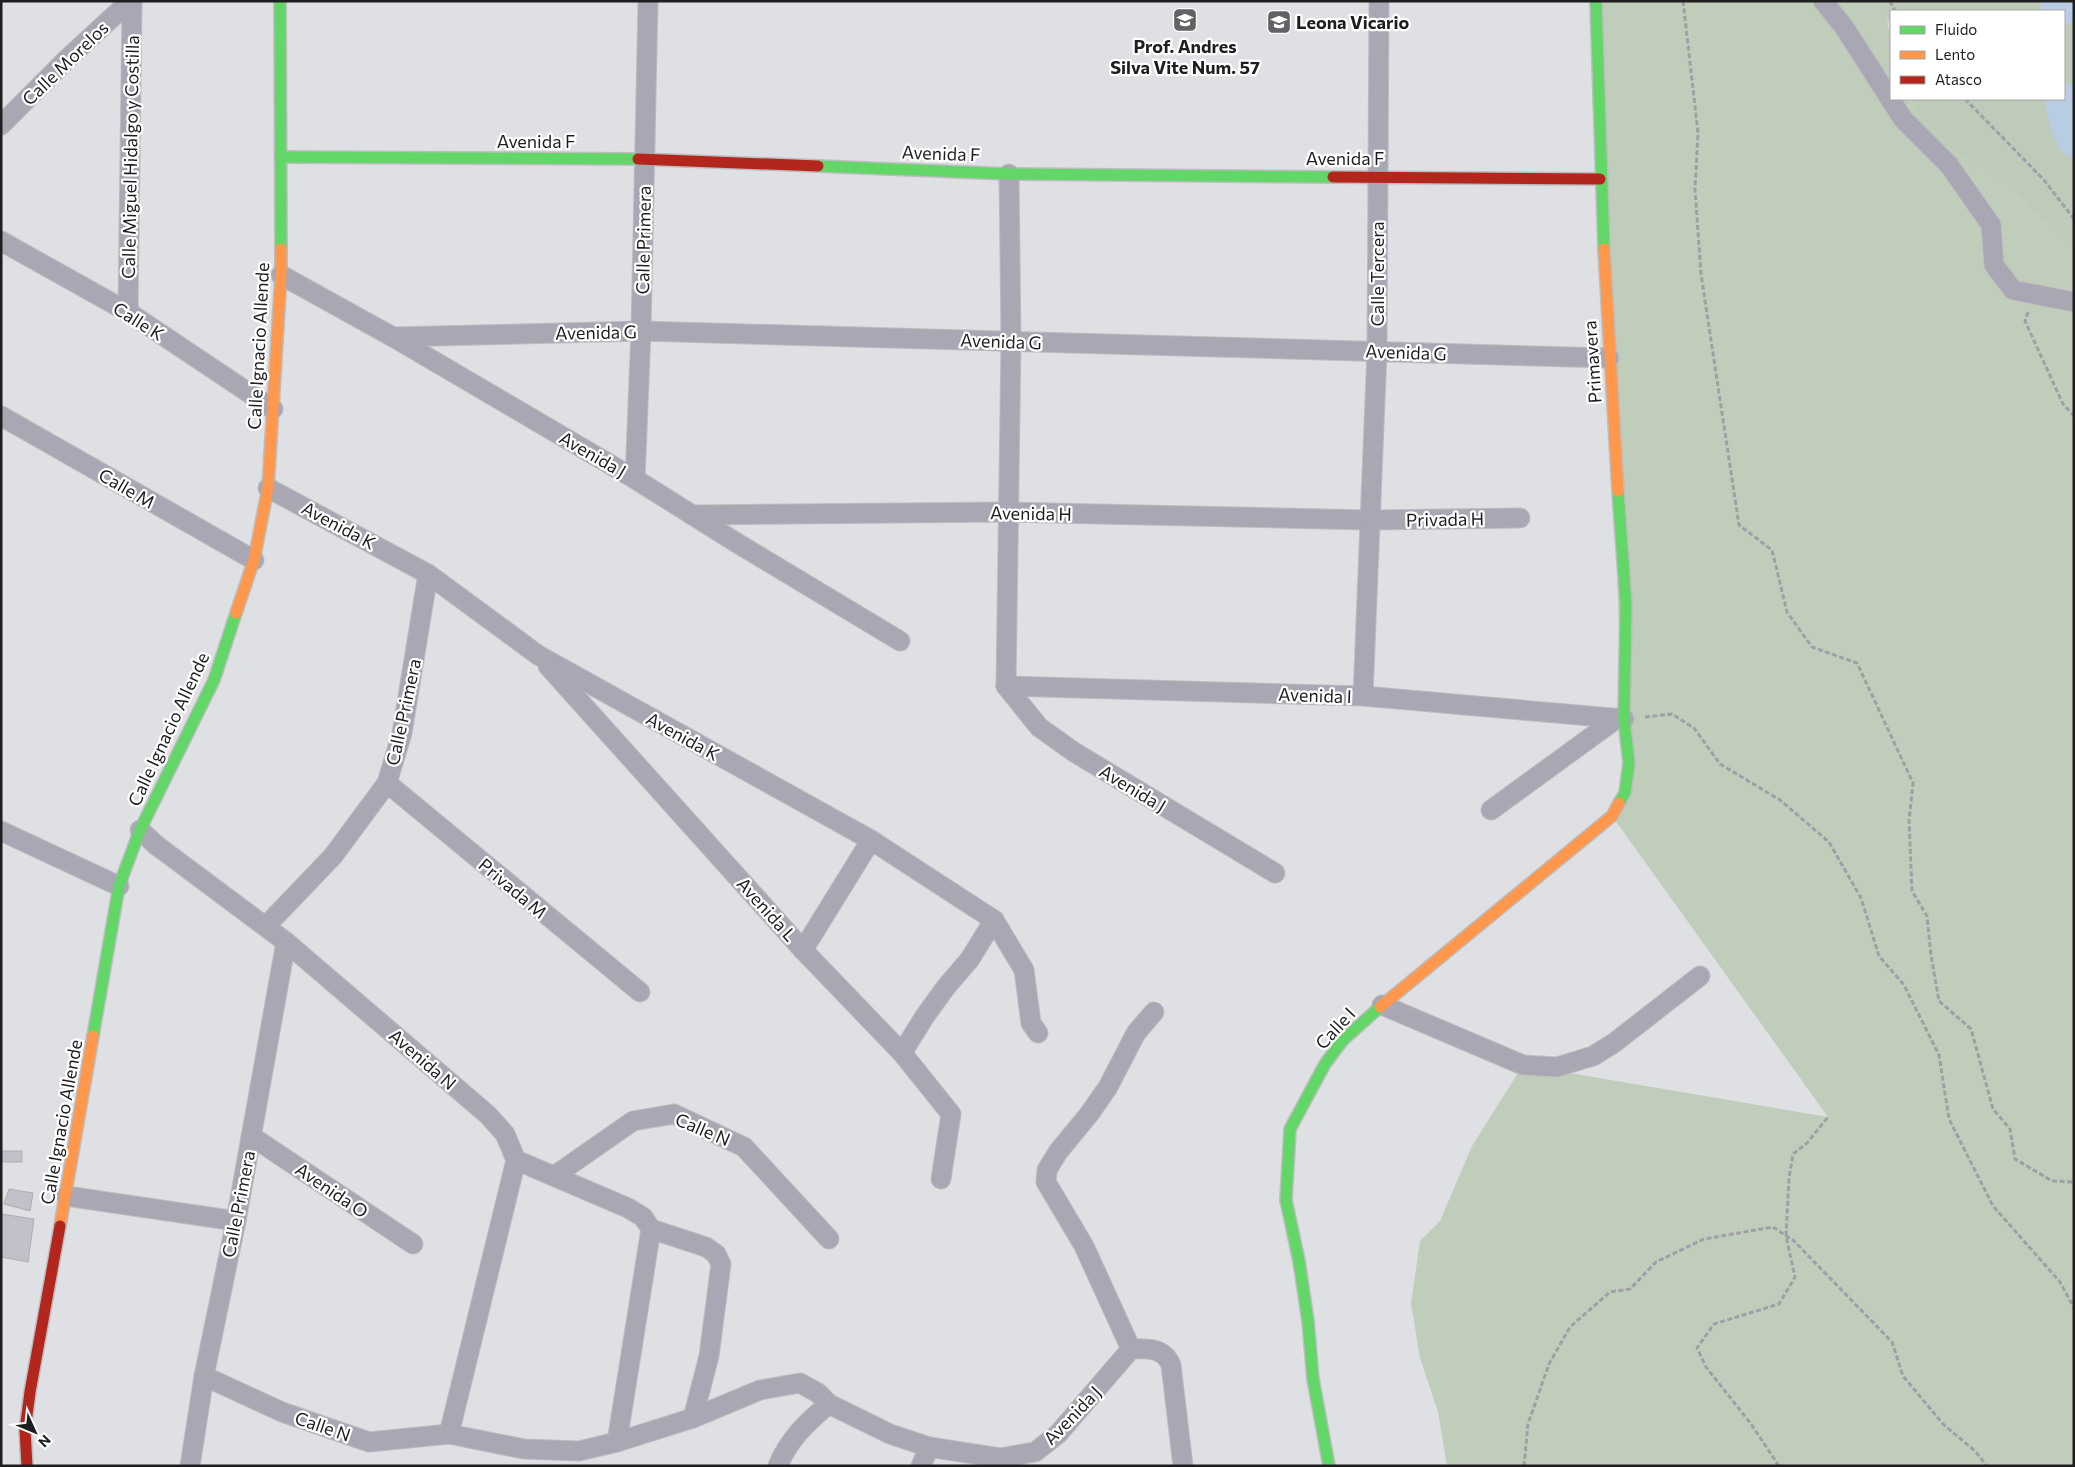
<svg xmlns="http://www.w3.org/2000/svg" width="2075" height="1467" viewBox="0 0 2075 1467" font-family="Commissioner,sans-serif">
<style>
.green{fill:#c1cdbb}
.forest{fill:#becbb8}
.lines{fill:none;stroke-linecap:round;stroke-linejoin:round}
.river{stroke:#b8cce4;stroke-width:34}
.building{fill:#c2c0c8;stroke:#aeaeb0}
.street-casing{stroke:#bcbdbf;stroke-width:21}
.fast-casing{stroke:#bcbdbf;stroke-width:14}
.slow-casing{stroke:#bcbdbf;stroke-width:14}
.jam-casing{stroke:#bcbdbf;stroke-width:14}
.path{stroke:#9f9fa7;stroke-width:3;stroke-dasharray:5 2.5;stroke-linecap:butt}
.street{stroke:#a8a7b3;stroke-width:19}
.fast{stroke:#63d668;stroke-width:11}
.slow{stroke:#ff974d;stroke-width:11}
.jam{stroke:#b3261e;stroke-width:11}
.labels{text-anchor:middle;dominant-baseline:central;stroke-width:4.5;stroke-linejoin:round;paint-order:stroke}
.poi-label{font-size:18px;font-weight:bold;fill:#1e1e20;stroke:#fff;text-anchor:start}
.street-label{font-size:18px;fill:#1e1e20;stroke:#fff}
</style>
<rect width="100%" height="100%" fill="#dee0e3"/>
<!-- green -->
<polygon class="green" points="1596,1 1887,1 1888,25 1891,37 1891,99 1911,99 1925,135 1995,176 2074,248 2074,1466 1447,1466 1438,1412 1420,1358 1411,1303 1420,1241 1440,1221 1472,1146 1523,1065 1828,1117 1612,816 1625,793"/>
<!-- forest -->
<polygon class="forest" points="1885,1 2074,1 2074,248 1995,176 1925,135 1911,99 2064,99 2064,11 1891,11 1891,37"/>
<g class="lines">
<!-- river -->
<g class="river">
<polyline points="2058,11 2058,1"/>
<polyline points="2062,99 2066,121 2074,140"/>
</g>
</g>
<!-- building -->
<g class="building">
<rect x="1" y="1151" width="21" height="11"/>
<polygon points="9,1189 33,1193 30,1211 4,1204"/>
<polygon points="1,1214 34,1219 28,1262 1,1257"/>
</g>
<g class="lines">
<defs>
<g id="street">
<polyline points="1823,1 1844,27 1903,119 1949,165 1991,225 1994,265 2013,290 2074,302"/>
<polyline points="1,125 67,59 130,1"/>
<polyline points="1,241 128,312 273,409"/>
<polyline points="281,275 393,337 635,479 737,543 900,641"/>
<polyline points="128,312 132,1"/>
<polyline points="393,337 641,331 1609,358"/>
<polyline points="1,416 254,560"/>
<polyline points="635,479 641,331 648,1"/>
<polyline points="268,488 428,574 538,655 871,840 994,920 1024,970 1031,1023 1038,1033"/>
<polyline points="692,515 1007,512 1370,520 1520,518"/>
<polyline points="548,666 803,950 902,1053 951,1114 941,1179"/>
<polyline points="1006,686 1363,696 1624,719"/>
<polyline points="1006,686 1011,341 1009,174"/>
<polyline points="1006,686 1039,727 1074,752 1275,873"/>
<polyline points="1363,696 1377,351 1379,1"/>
<polyline points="387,783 640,992"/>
<polyline points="1491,810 1616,719"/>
<polyline points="140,830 156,845 286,942 488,1115 505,1134 516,1160 628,1208 643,1217 651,1229 706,1247 716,1254 721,1264 709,1356 693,1418"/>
<polyline points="1,831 119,886"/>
<polyline points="266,926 333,856 387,783 402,733 428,574"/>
<polyline points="803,950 871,840"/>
<polyline points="1382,1005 1523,1065 1557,1067 1593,1056 1614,1043 1700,976"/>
<polyline points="902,1053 925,1016 946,987 970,959 994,920"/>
<polyline points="251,1136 413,1244"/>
<polyline points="554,1176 633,1121 674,1114 744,1147 829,1239"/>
<polyline points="66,1196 236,1221"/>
<polyline points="1131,1349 1084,1246 1046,1182 1047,1170 1058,1152 1090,1113 1108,1087 1136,1033 1154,1012"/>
<path d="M204 1376 282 1412 369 1442 449 1434 524 1449 579 1451 617 1442 693 1418 760 1390 800 1383 818 1393 829 1404 890 1434 929 1447 1000 1458 1035 1452 1058 1434 1131 1349C1148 1348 1164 1348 1171 1365L1183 1466"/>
<polyline points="449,1434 516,1160"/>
<polyline points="617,1442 651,1229"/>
<polyline points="190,1466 204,1376 236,1221 286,942"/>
<path d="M778 1466C788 1440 808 1421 829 1404"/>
<polyline points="921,1466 929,1447"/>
</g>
<g id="fast">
<polyline points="280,1 281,249"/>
<polyline points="1596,1 1604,249"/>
<polyline points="281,157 638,159"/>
<polyline points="818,166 1009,174 1333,177"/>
<polyline points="1618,491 1626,605 1624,719 1629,763 1625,793 1619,803"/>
<polyline points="93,1036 119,886 140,830 214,680 236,613"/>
<polyline points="1329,1466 1313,1379 1308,1321 1299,1261 1286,1200 1290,1129 1325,1064 1343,1040 1380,1007"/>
</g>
<g id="slow">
<polyline points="1604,249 1618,491"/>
<polyline points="236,613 254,560 268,488 281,275 281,249"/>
<polyline points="1380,1007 1612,816 1619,803"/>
<polyline points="60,1226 93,1036"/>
</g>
<g id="jam">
<polyline points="638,159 818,166"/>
<polyline points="1333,177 1600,179"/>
<polyline points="27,1466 25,1430 30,1392 60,1226"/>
</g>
</defs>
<!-- street casing -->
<use href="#street" class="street-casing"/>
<!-- fast casing -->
<use href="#fast" class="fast-casing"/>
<!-- slow casing -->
<use href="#slow" class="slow-casing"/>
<!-- jam casing -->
<use href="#jam" class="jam-casing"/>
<!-- path -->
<g class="path">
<polyline points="1683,1 1698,133 1695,189 1701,274 1739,525 1772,550 1787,612 1812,647 1857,663 1913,783 1909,821 1912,891 1927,916 1931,955 1939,1001 1971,1029 1993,1109 2010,1129 2015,1159 2052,1181 2074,1182"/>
<polyline points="1890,1 1895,11"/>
<polyline points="1965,99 2044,180 2074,219"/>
<polyline points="2028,312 2025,321 2063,404 2074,416"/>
<polyline points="1645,717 1672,714 1694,728 1720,764 1780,800 1829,842 1861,898 1879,956 1904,985 1939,1055 1949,1119 1993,1206 2060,1282 2074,1308"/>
<polyline points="1524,1466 1528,1424 1549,1364 1570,1327 1610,1292 1630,1289 1656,1262 1704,1239 1773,1227 1794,1241 1892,1342 1903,1376 1943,1424 1975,1451 1987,1466"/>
<polyline points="1779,1466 1751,1424 1706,1367 1697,1348 1714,1324 1779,1304 1795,1277 1786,1236 1789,1178 1793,1154 1807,1143 1828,1117"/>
</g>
<!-- street -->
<use href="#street" class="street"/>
<!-- fast -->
<use href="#fast" class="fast"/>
<!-- slow -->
<use href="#slow" class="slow"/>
<!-- jam -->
<use href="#jam" class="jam"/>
</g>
<!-- icons -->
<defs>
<symbol id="school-square" viewBox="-11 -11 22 22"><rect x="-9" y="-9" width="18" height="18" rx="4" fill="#616264" stroke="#fff"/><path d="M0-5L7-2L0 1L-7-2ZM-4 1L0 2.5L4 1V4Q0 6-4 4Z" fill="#fff"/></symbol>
</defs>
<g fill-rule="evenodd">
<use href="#school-square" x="1171" y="6" width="28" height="28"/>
<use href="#school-square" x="1265" y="8" width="28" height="28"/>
</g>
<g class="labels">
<!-- poi labels -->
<g class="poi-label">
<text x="1296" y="22">Leona Vicario</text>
<text x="1185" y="46" text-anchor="middle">Prof. Andres<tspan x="1185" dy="21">Silva Vite Num. 57</tspan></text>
</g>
<!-- street labels -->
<g class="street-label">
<text transform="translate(65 63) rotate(-44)">Calle Morelos</text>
<text x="536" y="141">Avenida F</text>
<text transform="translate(941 153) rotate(2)">Avenida F</text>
<text transform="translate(130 157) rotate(-89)">Calle Miguel Hidalgo y Costilla</text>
<text x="1345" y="158">Avenida F</text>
<text transform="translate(643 240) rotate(-89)">Calle Primera</text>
<text transform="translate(1377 274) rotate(-90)">Calle Tercera</text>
<text transform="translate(139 321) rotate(32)">Calle K</text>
<text transform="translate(596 332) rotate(-1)">Avenida G</text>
<text transform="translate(1001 341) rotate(2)">Avenida G</text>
<text transform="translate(258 346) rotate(-87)">Calle Ignacio Allende</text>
<text transform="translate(1406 352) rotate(2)">Avenida G</text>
<text transform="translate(1592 362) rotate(-94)">Primavera</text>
<text transform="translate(593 454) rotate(30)">Avenida J</text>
<text transform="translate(127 488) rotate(30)">Calle M</text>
<text transform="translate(1031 513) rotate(1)">Avenida H</text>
<text transform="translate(1445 519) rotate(-1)">Privada H</text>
<text transform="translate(339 525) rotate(28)">Avenida K</text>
<text transform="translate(1315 695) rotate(2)">Avenida I</text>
<text transform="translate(403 712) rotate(-78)">Calle Primera</text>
<text transform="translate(168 729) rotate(-65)">Calle Ignacio Allende</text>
<text transform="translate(683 736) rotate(29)">Avenida K</text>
<text transform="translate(1133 788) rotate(31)">Avenida J</text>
<text transform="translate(513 888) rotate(40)">Privada M</text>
<text transform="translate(767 909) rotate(48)">Avenida L</text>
<text transform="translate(1335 1028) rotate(-47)">Calle I</text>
<text transform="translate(423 1059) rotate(41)">Avenida N</text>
<text transform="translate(61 1122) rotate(-80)">Calle Ignacio Allende</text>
<text transform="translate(703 1129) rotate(23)">Calle N</text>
<text transform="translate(332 1190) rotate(34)">Avenida O</text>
<text transform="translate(238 1204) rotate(-79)">Calle Primera</text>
<text transform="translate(1072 1415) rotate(-46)">Avenida J</text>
<text transform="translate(323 1426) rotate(19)">Calle N</text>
</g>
</g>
<!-- border -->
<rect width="2075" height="1467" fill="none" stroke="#1e1e20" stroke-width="5"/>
<!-- legend -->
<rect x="1890" y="10" width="175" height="90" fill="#ffffff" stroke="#a5a5a6"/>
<rect x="1900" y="26" width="25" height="8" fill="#63d668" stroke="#a5a5a6"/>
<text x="1935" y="35" font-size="15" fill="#1e1e20">Fluido</text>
<rect x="1900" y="51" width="25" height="8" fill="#ff974d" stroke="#a5a5a6"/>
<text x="1935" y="60" font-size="15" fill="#1e1e20">Lento</text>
<rect x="1900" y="76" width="25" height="8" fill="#b3261e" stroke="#a5a5a6"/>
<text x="1935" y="85" font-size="15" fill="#1e1e20">Atasco</text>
<!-- north arrow -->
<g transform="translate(35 1432) rotate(134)" stroke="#ffffff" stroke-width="4" paint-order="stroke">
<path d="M0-4L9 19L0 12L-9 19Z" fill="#1e1e20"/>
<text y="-8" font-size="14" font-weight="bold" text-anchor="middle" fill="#1e1e20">N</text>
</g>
</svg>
